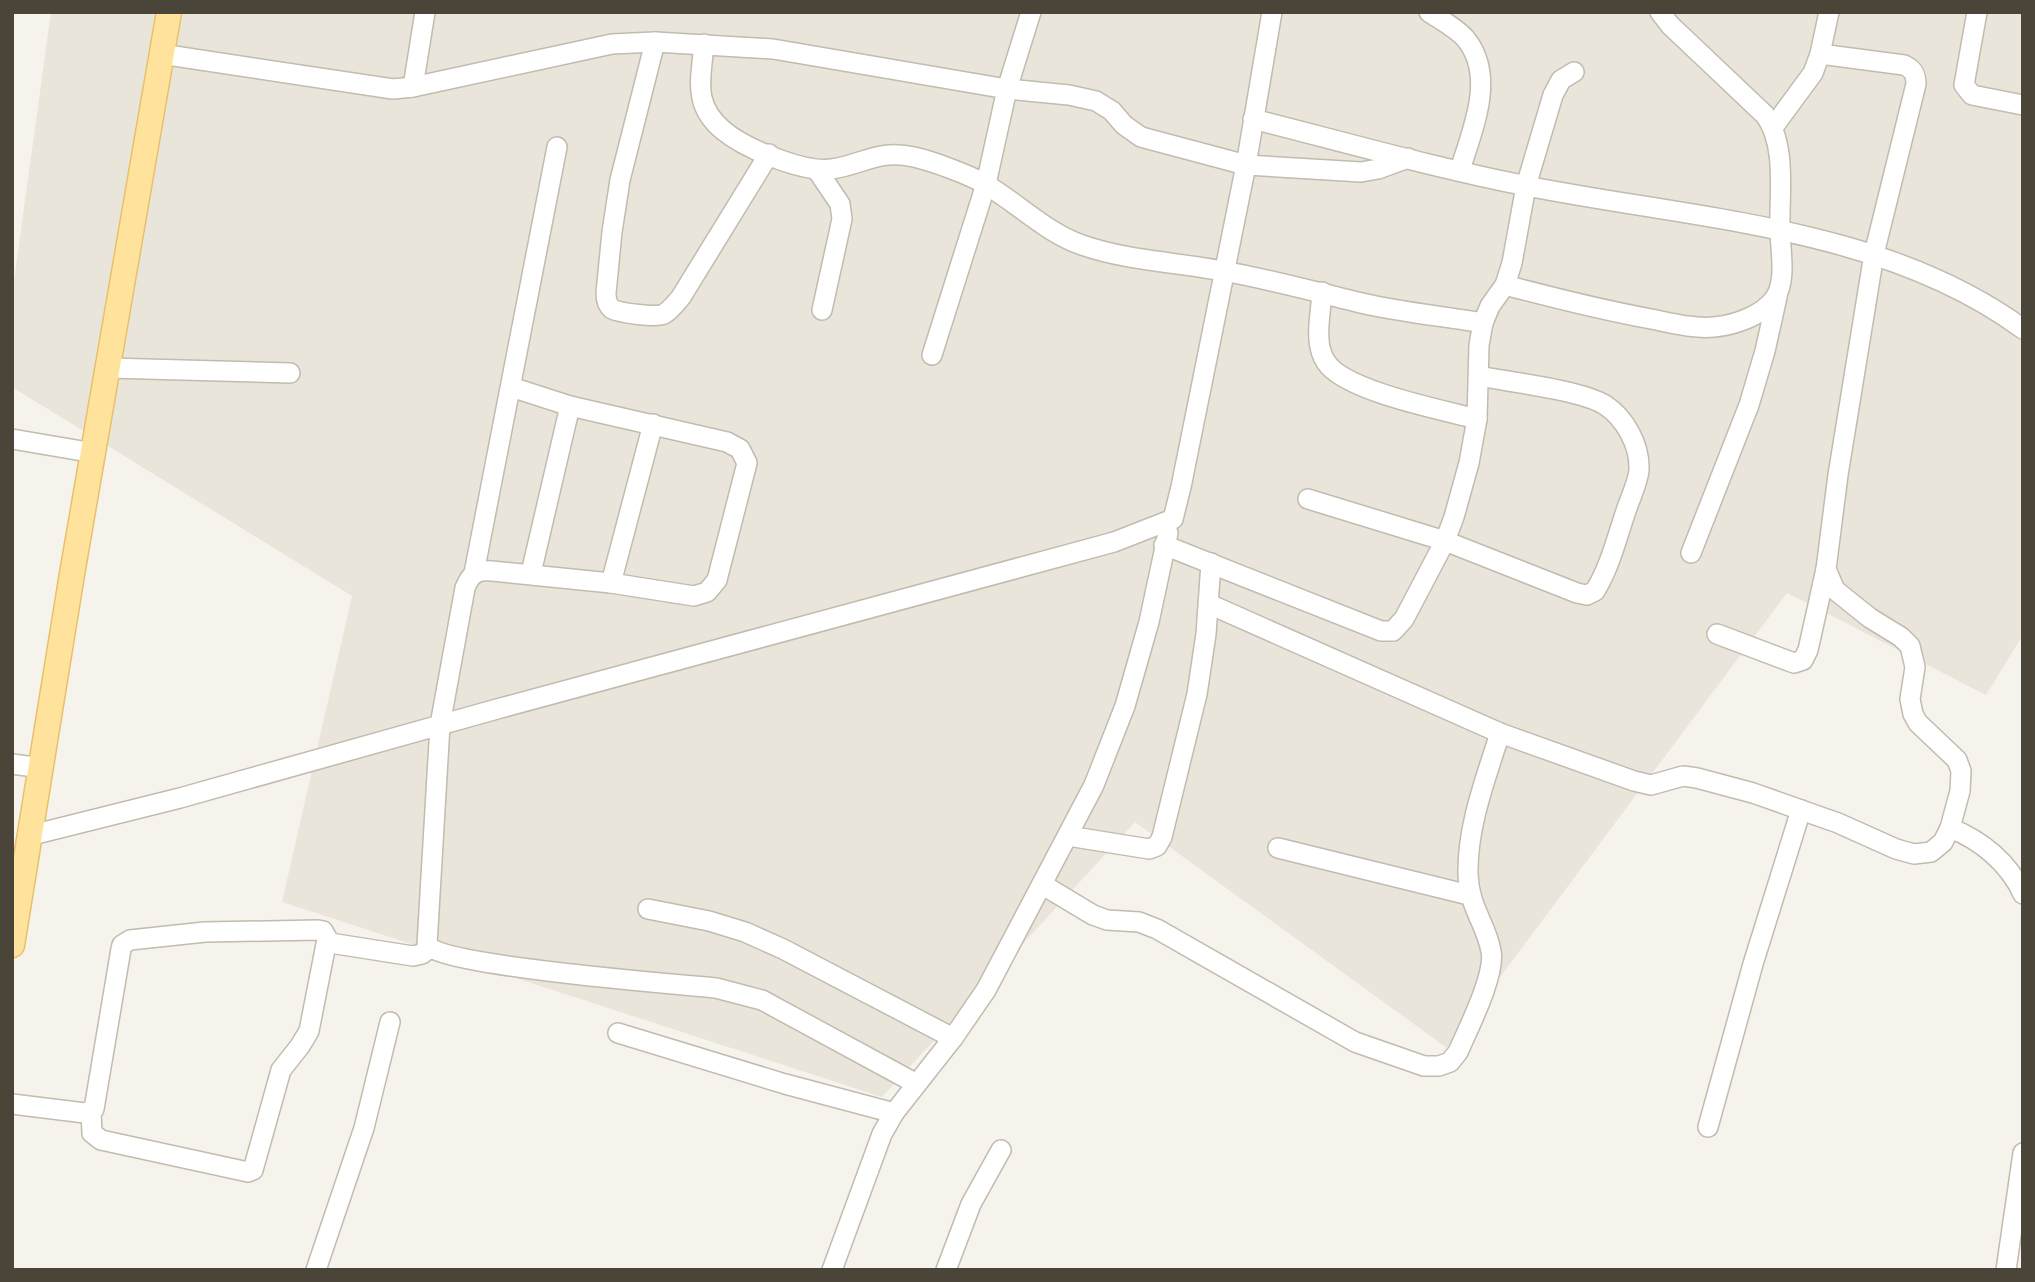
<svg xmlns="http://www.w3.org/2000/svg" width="2035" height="1282" viewBox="0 0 2035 1282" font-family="'Public Sans',sans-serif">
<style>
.residential{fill:#eae5da}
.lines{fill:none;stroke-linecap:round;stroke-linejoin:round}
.minor-casing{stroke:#c2bbae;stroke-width:22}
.major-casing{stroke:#e6c16a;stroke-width:27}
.minor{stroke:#fff;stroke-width:19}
.major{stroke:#ffe39c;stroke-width:24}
</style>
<rect width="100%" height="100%" fill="#f6f3ec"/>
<!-- residential -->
<polygon class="residential" points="51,12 2020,12 2023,18 2023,635 1986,695 1787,593 1447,1048 1135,822 882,1097 282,902 352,596 12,387 12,295"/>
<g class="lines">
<defs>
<g id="minor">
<path d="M1429 12C1441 20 1456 28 1465 38 1497 76 1472 130 1460 170"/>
<polyline points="1977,12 1964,85 1972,95 2023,105"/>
<path d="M655 42 620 180 612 232 606 293C606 299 607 305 612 309 620 313 657 318 664 314 671 310 676 303 681 297L769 154"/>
<path d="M704 44C701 79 692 105 724 131 746 149 804 173 832 169 864 164 879 149 914 157 932 161 973 176 988 186 1020 205 1047 233 1082 245 1128 261 1176 262 1223 271 1268 279 1313 291 1357 302 1398 312 1442 316 1483 323"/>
<polyline points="161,54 393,89 413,87 612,44 655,42 773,49 1007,89 1069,95 1096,101 1112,111 1124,125 1141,137 1246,165 1361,172 1378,169 1408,158"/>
<polyline points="413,87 425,12"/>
<path d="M1253 119C1344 142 1435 168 1527 186 1692 219 1883 226 2023 329"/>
<polyline points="1774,126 1813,73 1820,54 1829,12"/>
<polyline points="817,170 840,204 842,219 822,310"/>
<path d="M1505 285C1554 298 1602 310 1651 319 1671 323 1694 329 1714 327 1736 325 1763 315 1775 298 1787 280 1780 249 1780 229 1779 193 1787 145 1765 115L1670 25 1660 12"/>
<path d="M1322 292C1321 314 1313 343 1326 362 1344 391 1443 410 1477 419"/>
<polyline points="932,355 986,184 1007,89 1031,12"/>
<polyline points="109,368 290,373"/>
<path d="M511 387 570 406 727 442 740 449 747 463 717 580 707 592 694 596 611 583 492 571C477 570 471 573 465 588L440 725 427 945C445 966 674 984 716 988L762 1000 915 1083"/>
<polyline points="12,439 94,453"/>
<path d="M1308 499 1445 541 1577 593 1587 595 1595 591C1610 567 1617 537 1626 511 1630 498 1638 483 1639 470 1640 445 1625 418 1605 405 1581 390 1509 382 1479 376"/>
<polyline points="1164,545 1381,631 1393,631 1404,619 1445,541 1454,517 1469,463 1477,419 1479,345 1483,323 1490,306 1505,285 1512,263 1526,186 1553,95 1561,80 1574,72"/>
<polyline points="1691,553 1749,405 1765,351 1777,297"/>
<polyline points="474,573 557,147"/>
<polyline points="531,573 570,406"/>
<polyline points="611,583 653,424"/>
<path d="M1209 604 1500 733 1634 781 1651 785 1683 776 1697 778 1753 793 1838 823 1896 849 1914 854 1931 852 1943 842 1950 828 1960 791 1961 771 1957 760 1918 723 1913 714 1910 699 1915 667 1910 646 1901 637 1870 618 1835 590 1826 569 1838 475 1874 254 1916 84C1916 74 1913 69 1904 65L1820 54"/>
<polyline points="1717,634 1794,663 1803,660 1808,650 1826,569"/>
<polyline points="12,764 42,768"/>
<path d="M1950 828C1981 840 2009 863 2023 894"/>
<polyline points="32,835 180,798 497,709 1114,542 1173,519 1181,487 1246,165 1272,12"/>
<polyline points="1068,836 1149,849 1157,846 1162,837 1197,694 1206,634 1211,563"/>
<polyline points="1278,848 1469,895"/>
<path d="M1043 885 1093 915 1107 920 1139 922 1157 929 1355 1042 1424 1066H1439L1450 1062 1458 1052C1468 1029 1496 974 1491 951 1486 923 1469 908 1468 874 1467 826 1486 778 1500 733"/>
<polyline points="648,909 709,921 745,932 783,949 953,1038"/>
<polyline points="618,1033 785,1084 894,1113"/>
<polyline points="12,1104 85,1113 94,1109 121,949 122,945 130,940 205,932 318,930 323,931 330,943 413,956 422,954 430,948"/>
<polyline points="91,1112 92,1133 101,1140 248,1172 253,1170 281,1070 300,1046 309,1031 327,939"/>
<polyline points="1708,1127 1753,964 1801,810"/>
<polyline points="316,1270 364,1128 390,1022"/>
<polyline points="832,1270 882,1134 894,1113 953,1038 986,990 1094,785 1125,706 1149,622 1168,533"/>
<polyline points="946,1270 971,1204 1001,1150"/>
<polyline points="2006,1270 2023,1153"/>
</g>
<polyline id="major" points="12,945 72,574 169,12"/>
</defs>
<!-- minor casing -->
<use href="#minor" class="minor-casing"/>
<!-- major casing -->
<use href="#major" class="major-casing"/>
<!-- minor -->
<use href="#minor" class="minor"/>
<!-- major -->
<use href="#major" class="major"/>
</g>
<!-- border -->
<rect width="2035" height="1282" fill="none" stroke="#4b4439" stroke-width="28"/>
</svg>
